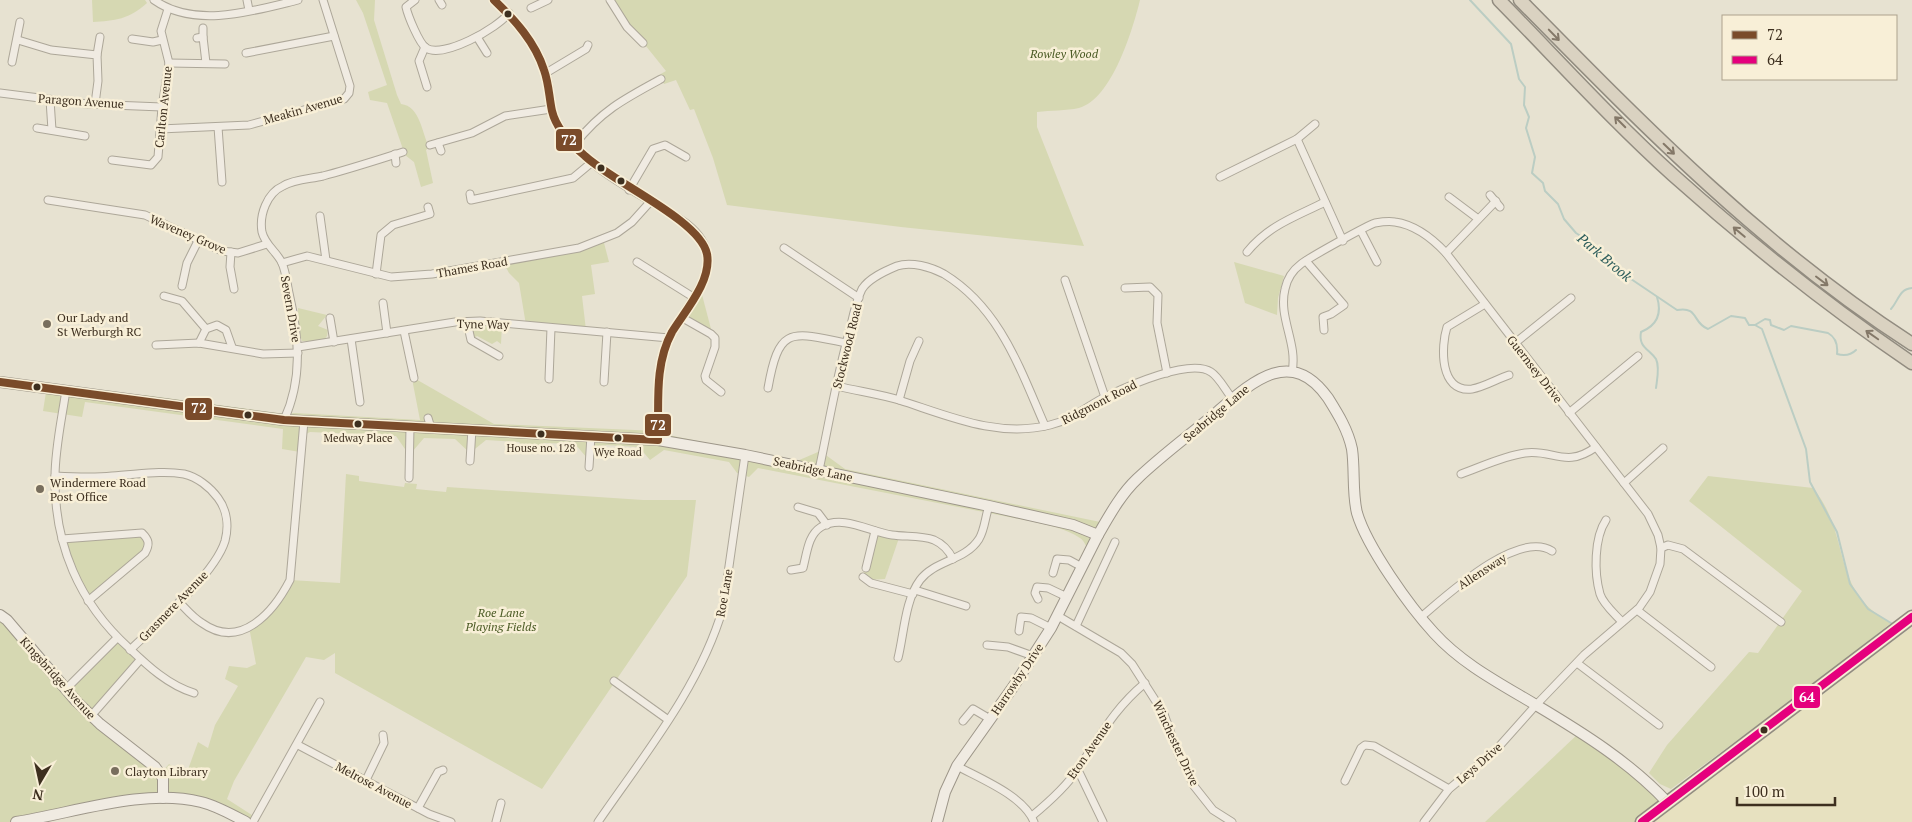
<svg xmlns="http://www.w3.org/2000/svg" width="1912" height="822" viewBox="0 0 1912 822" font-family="'PT Serif',serif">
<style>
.farmland{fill:#e7e1c0}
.green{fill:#d6d8b2}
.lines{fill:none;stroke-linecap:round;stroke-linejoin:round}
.stream{stroke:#bbcdc3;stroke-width:2}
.street-casing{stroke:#ada799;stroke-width:9}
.secondary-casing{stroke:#9d9689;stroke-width:12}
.highway-casing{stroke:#928c80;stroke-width:15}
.street{stroke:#f0ebe2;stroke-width:7}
.secondary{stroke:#f0ebe2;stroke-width:10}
.highway{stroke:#dad2c1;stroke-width:12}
.bus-1-casing{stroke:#f8efd7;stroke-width:11}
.bus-2-casing{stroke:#f8efd7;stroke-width:11}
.bus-1{stroke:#7a4b2a;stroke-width:8}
.bus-2{stroke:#e5007d;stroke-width:8}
.oneway{stroke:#847868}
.bus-dot{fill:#3d2f1f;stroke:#f8efd7;stroke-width:2}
.poi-dot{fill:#786e5d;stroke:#f8efd7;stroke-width:2}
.labels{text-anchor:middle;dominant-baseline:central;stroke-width:5;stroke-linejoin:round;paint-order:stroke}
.bus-label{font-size:11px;fill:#3d2f1f;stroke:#f8efd7}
.park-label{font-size:12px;font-style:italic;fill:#4b5b25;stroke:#f8efd7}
.street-label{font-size:12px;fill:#3d2f1f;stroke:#f8efd7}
.poi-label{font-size:12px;fill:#3d2f1f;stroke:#f8efd7;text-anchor:start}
.water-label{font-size:14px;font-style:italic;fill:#2e5e5c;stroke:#f8efd7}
.line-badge{stroke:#f8efd7;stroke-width:2}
.badge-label{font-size:14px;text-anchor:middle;font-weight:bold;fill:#fff}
</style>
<rect width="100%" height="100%" fill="#e7e2d1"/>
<!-- farmland -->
<polygon class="farmland" points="1912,627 1912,822 1653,822 1877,653"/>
<!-- green -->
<g class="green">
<path d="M92 0H145L147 3C130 19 114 21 93 22Z"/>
<path d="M356 0H375L374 20 397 95 401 104C420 106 422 133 429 147L426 150 433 183 421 187 414 162 405 155 387 103 370 100 368 92 387 85 363 13Z"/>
<path d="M609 0H1140C1133 29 1112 99 1079 108 1066 111 1051 110 1037 112V127L1084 246 901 227 727 205 713 158 694 109 690 110 676 80 664 84 659 75 666 71Z"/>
<polygon points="603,239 609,262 591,265 595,294 582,296 586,330 526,325 519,283 509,273 503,262"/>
<polygon points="1234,262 1284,276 1278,298 1277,315 1245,303"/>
<polygon points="700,287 711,329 711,334 691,323 688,313"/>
<polygon points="298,308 327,315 318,326 328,330 327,336 323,341 302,341 298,329"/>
<polygon points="467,322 502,323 501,344 497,341 492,344 477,336 471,340"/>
<path d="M414 378 494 424 658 431 663 434 797 461 818 452 823 453 845 469 1105 523 1090 550C1085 547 1085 541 1080 538 1065 528 1047 525 1030 521L758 468 749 477 737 473 729 462 664 450 650 460 639 447 606 445 593 458 588 459 575 444 544 443 531 454 519 442 486 440 470 453 455 439 424 438 412 452H407L396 436 310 432 302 436 300 452 282 449 283 429 85 402 82 417 43 411 46 392 144 401V395L286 414 294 413 420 420 413 384Z"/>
<polygon points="346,474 359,476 359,481 404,487 405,483 417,484 416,489 446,492 447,487 643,500 696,500 687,576 542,789 335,673 335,653 324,660 306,657 234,781 227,799 255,817 253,822 229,813 163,798 16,822 0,822 0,609 66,689 117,638 140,660 91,716 161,773 169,764 186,775 198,742 208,748 215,725 238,686 225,679 229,666 247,668 256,664 249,627 260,620 290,580 340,583"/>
<path d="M1708 476 1813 488C1852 535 1829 590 1891 623L1815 683 1671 789 1660 784 1649 773 1667 745 1749 652 1758 653 1802 591 1689 501Z"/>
<polygon points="875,531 900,535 885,579 867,580 863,577"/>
<polygon points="142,533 149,546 88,601 62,539"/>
<polygon points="1580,732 1668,803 1642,822 1485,822"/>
</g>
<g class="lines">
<!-- stream -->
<g class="stream">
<path d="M1470 0 1511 44 1519 79 1525 87 1524 105 1529 117 1526 128 1535 157 1532 173 1543 183 1545 191 1558 204 1564 219 1576 233 1596 246 1613 265 1631 279 1677 310C1699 306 1692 323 1708 329L1731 316 1745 318 1749 325H1755L1765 319 1770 320 1771 325 1784 330 1791 326 1828 333C1835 337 1838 345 1837 354 1844 356 1851 355 1856 350"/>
<path d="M1891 309C1899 300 1899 289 1912 288"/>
<polyline points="1755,325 1762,329 1806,449 1810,482 1837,532 1850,584 1868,609 1891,623"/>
<path d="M1656 388C1657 380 1660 367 1656 359 1649 349 1638 347 1641 332 1658 325 1662 313 1657 297"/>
</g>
<defs>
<g id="street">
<path d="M154 0C195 29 253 11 298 0"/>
<polyline points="247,0 249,10"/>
<path d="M415 0 406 7C408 16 419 43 426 48 443 59 498 28 509 13"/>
<polyline points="439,0 442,5"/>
<path d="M494 0C518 23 540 49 548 82 551 95 549 111 556 122 590 175 638 190 687 224 739 265 677 308 664 351 655 379 659 411 658 440"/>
<polyline points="610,0 627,27 643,43"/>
<polyline points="531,8 548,0"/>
<polyline points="203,28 203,37"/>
<polyline points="477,37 487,53"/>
<polyline points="197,38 203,37 206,63"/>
<polyline points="132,39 153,42 162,40"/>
<polyline points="18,40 51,50 97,55 98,81 95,104"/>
<polyline points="425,47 419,61 427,87"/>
<polyline points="246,53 334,36"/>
<polyline points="97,55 100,37"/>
<polyline points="12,62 20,22"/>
<polyline points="169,63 225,64"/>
<polyline points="546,73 586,49 588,45"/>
<polyline points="0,93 87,104 162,107"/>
<polyline points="50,100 52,130"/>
<polyline points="218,127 222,182"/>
<polyline points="37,128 85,136"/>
<polyline points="160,129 249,125 344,99 349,93 350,86 323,0"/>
<polyline points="1297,139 1343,241"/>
<polyline points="438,143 441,151"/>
<path d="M575 144C601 111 624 99 661 79"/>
<polyline points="430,145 472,133 505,116 551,109"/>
<polyline points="395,154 396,163"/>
<polyline points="112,160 151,165 158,157 162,107 169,63 161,31 168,9"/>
<polyline points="1220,177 1297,139 1315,124"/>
<polyline points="629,190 653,149 665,145 686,157"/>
<polyline points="470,194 471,200 573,178 591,163"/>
<polyline points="1490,195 1500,207"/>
<polyline points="1449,197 1477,218"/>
<polyline points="48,200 145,215 222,251 238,253 267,244"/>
<polyline points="320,216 326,260"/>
<polyline points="1361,231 1377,262"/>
<polyline points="784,248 859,298"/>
<polyline points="231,252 230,267 234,289"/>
<path d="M1247 252C1269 225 1295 217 1325 202"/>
<polyline points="1446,253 1496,201"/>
<polyline points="1306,261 1344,305 1331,314 1323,317 1324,330"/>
<polyline points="637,262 693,297"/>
<polyline points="282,263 307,256 391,277 432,274 579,248 617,233 632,222 650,202"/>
<polyline points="376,274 381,235 393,225 430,214 428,207"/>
<polyline points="1065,280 1105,397"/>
<polyline points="182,286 187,263 199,239"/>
<polyline points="1125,288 1150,287 1158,295 1157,323 1167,373"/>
<polyline points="164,296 182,301 206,329"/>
<polyline points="383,303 387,333"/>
<path d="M1485 304 1447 327C1441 346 1439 393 1472 389 1484 387 1497 379 1509 375"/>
<polyline points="681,317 711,334 715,338 715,347 705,376 706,380 721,392"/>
<polyline points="330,318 334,342"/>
<polyline points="467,322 471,340 499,356"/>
<polyline points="404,331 414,378"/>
<polyline points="351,339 360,402"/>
<polyline points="199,343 206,329 217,325 226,330 232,347"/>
<polyline points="1515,343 1571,298"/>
<polyline points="156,345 199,343 263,354 298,353"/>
<polyline points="298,347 455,322 480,321 669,338"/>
<path d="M1292 372C1298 343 1278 318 1285 289 1287 279 1293 270 1301 264 1310 257 1366 226 1375 223 1381 222 1389 221 1395 222 1416 225 1432 238 1446 253L1648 514 1658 535 1661 548 1660 564 1650 592 1639 608 1584 655 1536 705 1495 751 1449 789 1424 822"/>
<polyline points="549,379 551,328"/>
<polyline points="604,382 607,332"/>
<path d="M837 386C857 391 879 394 899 400 949 416 997 438 1050 425 1072 420 1087 406 1107 396 1128 386 1190 358 1211 372 1219 377 1226 391 1232 398"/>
<path d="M768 388C779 325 791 332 846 343"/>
<path d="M66 390C62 418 55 448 55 477 54 544 79 603 129 648 148 666 168 685 194 693"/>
<polyline points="899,400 910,361 919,341"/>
<polyline points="1569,413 1638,356"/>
<polyline points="428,418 431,428"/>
<path d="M284 420C303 379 299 336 289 293 287 284 286 272 282 263 277 252 265 245 262 232 259 215 267 193 283 186 294 179 310 179 323 176 350 169 377 160 403 152"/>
<polyline points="470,461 472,429"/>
<polyline points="589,467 591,436"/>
<path d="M819 470C829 423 837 375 850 329 853 316 856 301 862 289 869 278 885 271 897 266 911 261 931 267 944 274 1000 308 1020 369 1045 426"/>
<path d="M1461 474C1481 467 1503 456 1525 453 1554 449 1565 469 1596 447"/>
<path d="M55 476C74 477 93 478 112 476 136 475 160 470 184 474 197 477 210 487 218 498 227 510 229 526 225 541 215 574 156 625 130 650"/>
<polyline points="409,478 410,427"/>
<polyline points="1624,483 1663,448"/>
<polyline points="798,507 818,513 827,525"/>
<path d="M1606 520C1594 538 1594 573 1600 594 1603 604 1615 614 1622 622"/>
<path d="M62 539 142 533C149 540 150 544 145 553L88 601"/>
<polyline points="1661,548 1668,545 1683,549 1781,622"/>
<polyline points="866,568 875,531"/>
<path d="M791 570 803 568C807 553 808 535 821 527 843 514 870 532 892 535 906 537 921 535 934 540 943 544 949 551 953 559"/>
<polyline points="1053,573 1057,559 1069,560 1082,567"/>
<polyline points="863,577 871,583 913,594"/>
<polyline points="915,590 966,606"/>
<polyline points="1038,599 1035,593 1037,587 1048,588 1067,597"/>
<path d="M179 602C186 609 193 618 202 623 241 651 274 611 290 580L304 421"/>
<polyline points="1637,610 1711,667"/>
<polyline points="1058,616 1121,653 1132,664 1164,714 1178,753 1194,786 1213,810 1232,822"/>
<path d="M1421 617C1446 596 1518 529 1552 551"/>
<polyline points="1076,626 1115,542"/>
<polyline points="1019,631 1021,617 1031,618 1051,628"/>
<polyline points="987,645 1008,647 1033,656"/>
<path d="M898 658C904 634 905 600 920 580 935 560 965 561 979 539 985 529 985 517 989 506"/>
<polyline points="1577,663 1659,725"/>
<polyline points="614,681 667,719"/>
<polyline points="66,689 117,638"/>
<polyline points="91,716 140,660"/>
<polyline points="963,721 973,709 990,719"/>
<polyline points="298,745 429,814 451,822"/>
<path d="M957 766C981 779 1024 796 1034 822"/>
<polyline points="1078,770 1103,822"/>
<polyline points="366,780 384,743 383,735"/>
<polyline points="1345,781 1361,748 1365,745 1374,746 1449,789"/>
<polyline points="418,808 438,772 443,770"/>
<path d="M1032 816C1049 802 1066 787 1078 769 1101 735 1113 710 1145 683"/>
<polyline points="253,822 320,702"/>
<polyline points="496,822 501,803"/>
<path d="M598 822C644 755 700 687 723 608L745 455"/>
</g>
<g id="secondary">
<path d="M0 382 284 420 658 440 745 455 989 506 1073 525 1098 535C1109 516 1121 494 1137 479 1162 455 1191 434 1217 412 1253 381 1291 346 1328 398 1338 414 1348 430 1352 449 1355 470 1352 493 1357 513 1367 547 1410 607 1434 633 1462 664 1501 684 1536 705 1583 733 1631 763 1668 803"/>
<polyline points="0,615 7,620 76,701 100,724 155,767 163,778 163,798"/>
<path d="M16 822C74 813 143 788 201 802 217 806 231 814 246 822"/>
<polyline points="937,822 945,792 957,766 1013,687 1051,628 1098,535"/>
</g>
<g id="highway">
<path d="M1499 0C1556 58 1612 120 1673 175 1749 243 1828 306 1912 363"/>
<path d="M1520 0C1645 127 1762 247 1912 344"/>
<polyline points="1642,822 1912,617"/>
</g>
</defs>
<!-- street casing -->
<use href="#street" class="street-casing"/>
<!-- secondary casing -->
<use href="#secondary" class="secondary-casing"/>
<!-- highway casing -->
<use href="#highway" class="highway-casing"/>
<!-- street -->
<use href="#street" class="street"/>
<!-- secondary -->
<use href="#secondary" class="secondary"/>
<!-- highway -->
<use href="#highway" class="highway"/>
<defs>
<path id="bus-1" d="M0 382 284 420 658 440C659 404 654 365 672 332 685 311 712 281 707 254 700 220 614 183 585 156 572 145 556 128 552 111 549 97 549 84 544 70 535 42 515 20 494 0"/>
<polyline id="bus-2" points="1642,822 1912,617"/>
</defs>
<!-- bus-1 casing -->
<use href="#bus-1" class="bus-1-casing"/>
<!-- bus-2 casing -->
<use href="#bus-2" class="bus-2-casing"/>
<!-- bus-1 -->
<use href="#bus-1" class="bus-1"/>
<!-- bus-2 -->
<use href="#bus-2" class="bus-2"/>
</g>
<!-- one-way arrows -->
<defs><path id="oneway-shaft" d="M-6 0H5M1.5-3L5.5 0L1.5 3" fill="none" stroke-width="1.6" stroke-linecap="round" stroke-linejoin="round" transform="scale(1.25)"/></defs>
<g class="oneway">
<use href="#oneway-shaft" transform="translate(1554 35) rotate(46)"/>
<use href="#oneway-shaft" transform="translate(1620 122) rotate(-135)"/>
<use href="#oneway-shaft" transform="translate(1669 149) rotate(44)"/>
<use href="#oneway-shaft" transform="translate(1739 232) rotate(-140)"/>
<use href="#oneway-shaft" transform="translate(1822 281) rotate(37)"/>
<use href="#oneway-shaft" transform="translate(1872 335) rotate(-145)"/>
</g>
<!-- markers -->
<g class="bus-dot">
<circle cx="508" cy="14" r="4.5"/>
<circle cx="601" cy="168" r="4.5"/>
<circle cx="621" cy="181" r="4.5"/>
<circle cx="37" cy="387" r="4.5"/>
<circle cx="248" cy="415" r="4.5"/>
<circle cx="358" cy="424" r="4.5"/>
<circle cx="541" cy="434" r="4.5"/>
<circle cx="618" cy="438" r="4.5"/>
<circle cx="1764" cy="730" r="4.5"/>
</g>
<g class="poi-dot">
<circle cx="47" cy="324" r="5"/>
<circle cx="40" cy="489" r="5"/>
<circle cx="115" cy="771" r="5"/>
</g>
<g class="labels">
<!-- bus labels -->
<g class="bus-label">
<text x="358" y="438">Medway Place</text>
<text x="541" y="448">House no. 128</text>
<text x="618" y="452">Wye Road</text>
</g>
<!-- park labels -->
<g class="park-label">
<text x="1064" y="53">Rowley Wood</text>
<text x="501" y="612">Roe Lane<tspan x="501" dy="14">Playing Fields</tspan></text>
</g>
<!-- street labels -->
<g class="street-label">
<text transform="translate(81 101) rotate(4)">Paragon Avenue</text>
<text transform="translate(163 107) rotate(-84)">Carlton Avenue</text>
<text transform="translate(303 109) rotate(-16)">Meakin Avenue</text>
<text transform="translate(188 234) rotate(23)">Waveney Grove</text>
<text transform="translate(472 267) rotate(-10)">Thames Road</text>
<text transform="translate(291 309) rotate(80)">Severn Drive</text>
<text transform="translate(483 324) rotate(1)">Tyne Way</text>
<text transform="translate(847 346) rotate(-76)">Stockwood Road</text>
<text transform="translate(1535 369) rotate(52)">Guernsey Drive</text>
<text transform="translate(1099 402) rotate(-27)">Ridgmont Road</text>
<text transform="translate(1216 413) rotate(-40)">Seabridge Lane</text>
<text transform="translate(813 469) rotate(12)">Seabridge Lane</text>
<text transform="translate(1482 571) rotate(-33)">Allensway</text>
<text transform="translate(724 593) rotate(-80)">Roe Lane</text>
<text transform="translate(173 606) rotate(-46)">Grasmere Avenue</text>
<text transform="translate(58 678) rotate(48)">Kingsbridge Avenue</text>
<text transform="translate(1017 679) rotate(-56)">Harrowby Drive</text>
<text transform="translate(1176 743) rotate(65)">Winchester Drive</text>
<text transform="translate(1089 750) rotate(-55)">Eton Avenue</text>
<text transform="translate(1479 763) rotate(-41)">Leys Drive</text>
<text transform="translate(374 785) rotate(28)">Melrose Avenue</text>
</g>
<!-- poi labels -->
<g class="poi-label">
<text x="57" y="317">Our Lady and<tspan x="57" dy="14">St Werburgh RC</tspan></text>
<text x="50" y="482">Windermere Road<tspan x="50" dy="14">Post Office</tspan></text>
<text x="125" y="771">Clayton Library</text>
</g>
<!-- water labels -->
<g class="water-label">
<text transform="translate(1605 257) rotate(40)">Park Brook</text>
</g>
</g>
<g class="line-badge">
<rect x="555" y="128" width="28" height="24" rx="5" fill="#7a4b2a"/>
<rect x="184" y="397" width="29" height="24" rx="5" fill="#7a4b2a"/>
<rect x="644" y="413" width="28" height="24" rx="5" fill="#7a4b2a"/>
<rect x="1793" y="685" width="28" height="24" rx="5" fill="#e5007d"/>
</g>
<g class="badge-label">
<text x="569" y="145">72</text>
<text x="199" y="413">72</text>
<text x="658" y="430">72</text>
<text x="1807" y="702">64</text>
</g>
<!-- legend -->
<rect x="1722" y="15" width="175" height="65" fill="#f8efd7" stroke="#ada28d"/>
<rect x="1732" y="31" width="25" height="8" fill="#7a4b2a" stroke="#ada28d"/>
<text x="1767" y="40" font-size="15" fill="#3d2f1f">72</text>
<rect x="1732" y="56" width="25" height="8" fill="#e5007d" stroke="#ada28d"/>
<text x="1767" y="65" font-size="15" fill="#3d2f1f">64</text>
<!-- north arrow -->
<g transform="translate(40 782) rotate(189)" stroke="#f8efd7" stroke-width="4" paint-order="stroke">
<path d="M0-4L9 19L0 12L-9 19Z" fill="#3d2f1f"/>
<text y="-8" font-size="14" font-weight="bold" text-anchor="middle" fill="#3d2f1f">N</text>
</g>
<!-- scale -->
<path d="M1737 797v8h98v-8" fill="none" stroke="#3d2f1f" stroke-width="2.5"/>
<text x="1744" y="797" font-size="15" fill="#3d2f1f" stroke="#f8efd7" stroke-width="4" paint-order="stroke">100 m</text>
</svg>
